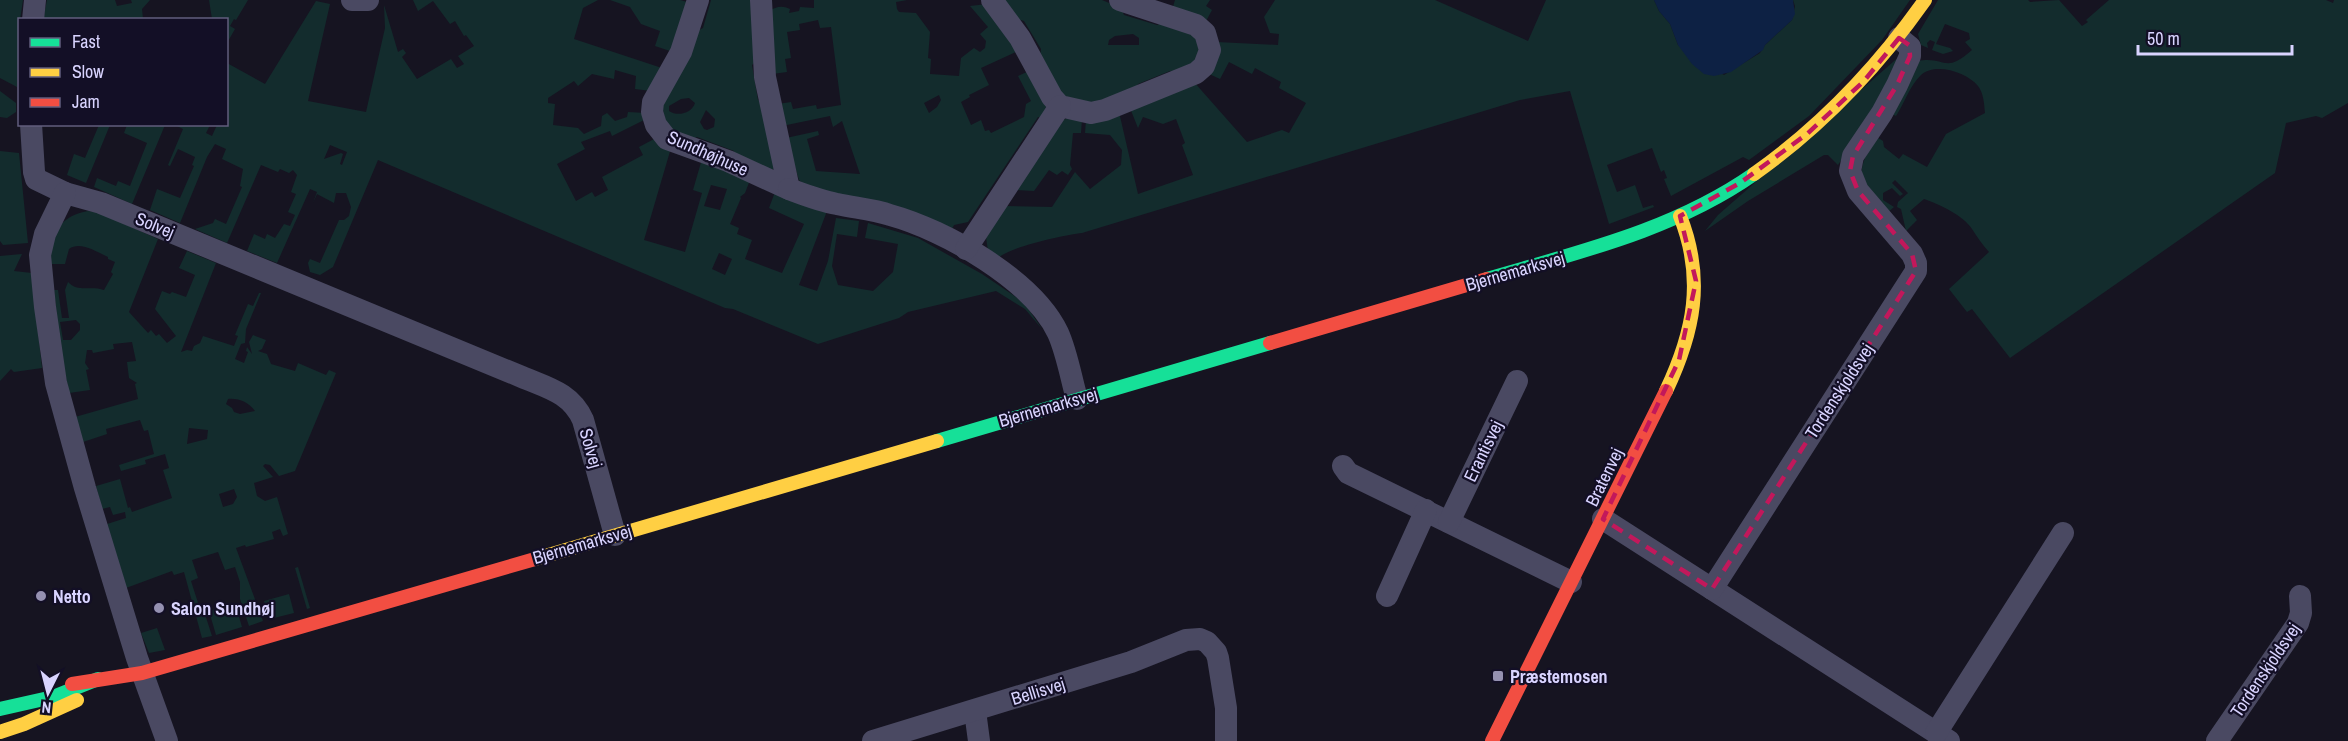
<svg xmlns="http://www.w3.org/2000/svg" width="2348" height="741" viewBox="0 0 2348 741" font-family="'Archivo Narrow',sans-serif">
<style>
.green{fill:#132c2d;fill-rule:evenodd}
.water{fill:#0d2144}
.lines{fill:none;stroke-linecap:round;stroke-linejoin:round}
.street{stroke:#4a4962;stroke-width:22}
.fast{stroke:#16e098;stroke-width:14}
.slow{stroke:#ffcf43;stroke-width:14}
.jam{stroke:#f24e42;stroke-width:14}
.marked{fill:none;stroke:#c2185b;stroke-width:4.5;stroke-dasharray:12 8;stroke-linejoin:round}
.poi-dot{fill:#9591b1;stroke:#130f26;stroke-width:2}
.labels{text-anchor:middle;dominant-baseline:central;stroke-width:4.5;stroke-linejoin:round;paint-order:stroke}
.street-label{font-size:18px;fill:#d9d4ff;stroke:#130f26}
.poi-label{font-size:18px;font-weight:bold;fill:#d9d4ff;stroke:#130f26;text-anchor:start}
</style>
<rect width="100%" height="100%" fill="#161421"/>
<!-- green -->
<g class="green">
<polygon points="0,0 23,0 20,20 17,87 0,78"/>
<polygon points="47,0 115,0 117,6 132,3 131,0 150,0 142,9 143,19 43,20"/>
<polygon points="209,0 248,0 236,20 234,19 230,26 235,29 227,43 226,20 212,19"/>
<path d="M413 0H598L583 8 574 39 665 69 651 91 635 89 636 76 615 70 614 79 592 74 578 86 574 81 548 98V103L555 104 553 125 578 128 584 134 601 126 602 116 607 113 615 121 627 117 628 112 646 113V119L612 136 610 131 581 142 585 149 557 164 576 201 592 192 595 197 608 190 602 177 643 155 639 147 656 138 671 148 644 240 685 252 702 193 693 190 702 159 750 180 745 193 740 197 741 198 730 224 739 228 737 234 752 240 745 259 782 273 804 224 769 208 775 192 827 211 799 285 817 291 828 261 836 218 859 221 857 237 837 234 832 266 838 285 873 291 893 272 898 244 865 238 868 223 918 238 982 274 1016 297 1027 307 1042 329 1025 309 996 291 908 312 899 318 818 344 733 309 725 308 378 160 333 267 320 275 310 272 308 263 310 259 320 263 339 220H344L349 216 351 207 346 193H336L334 203 317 194 313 203 317 192 310 189 277 263 247 251 254 234 265 239 267 234 275 238 284 224 290 226 295 215 288 212 296 194 291 192 297 175 293 170 289 173 280 169 278 172 261 165 227 243 195 229 213 223 215 219 226 224 242 187 240 186 243 169 222 159 226 149 215 144 207 157 180 223 150 210 157 189 180 198 194 166 192 165 195 157 178 149 170 166 168 165 183 129 175 125H210L206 133 212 136 217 125 226 124 227 63 265 84 316 1 330 4 308 101 366 112 385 28 384 5 398 52 403 49 406 53 402 57 417 79 451 59 457 68 464 64 458 56 474 46 466 35 464 36 455 21 450 24 433 1 418 11ZM330 145 347 152 342 165 340 164 343 154 341 153 324 159ZM711 185 727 189 720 210 704 206ZM719 253 732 259 725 275 712 269Z"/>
<polygon points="610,0 680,0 691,3 673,52 655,46 660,31 641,24 630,7"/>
<path d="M711 0H755L757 60 752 65 758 100 764 103 774 169 766 172 734 157V151L697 137 691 140 668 132 661 102 697 31 703 28ZM689 98 695 103C692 113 678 117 669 111V106L681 99ZM706 110 715 119 714 127 707 130 704 129 700 122Z"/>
<path d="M814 0H907L896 2 897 9 899 12 916 13 930 32 928 58 931 59 930 74 959 76 961 58 974 48 980 52 985 48 986 41 980 34 988 27 970 6 987 4 1020 50 981 68 989 85 969 95 970 97 961 102 971 125 981 120 985 131 989 130 991 133 1024 117 1026 104 1031 101 1018 76 1029 71 1047 105 1042 118 1038 117 968 222 954 225 952 229C928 222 809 193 799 180L786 138 818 131 819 135 807 139 816 171 860 174 842 121 833 127 830 116 782 126 778 104 791 102 793 109 816 105 817 109 841 105 831 27 820 28 818 20 799 24 800 30 787 32 791 58 785 59 787 72 772 74 768 11C777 7 781 5 790 9L789 13 799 11 800 7 814 8ZM939 95 941 100 937 107 929 113 924 103Z"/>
<path d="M1001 0H1102L1121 8 1124 15 1157 25 1164 22 1193 30 1201 55 1177 75 1170 71 1138 84 1136 91 1098 106 1063 97 1040 57 1041 49 1024 21 1017 19ZM1133 34 1139 38V45H1108L1109 40 1115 36Z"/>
<polygon points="1175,0 1210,0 1206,6 1212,10 1205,23 1172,10"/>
<path d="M1275 0H1435L1528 41 1546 0H1654L1659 11 1670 24 1678 45 1724 75 1760 53 1765 45 1792 20 1795 6 1793 0H1910L1882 40 1809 116 1749 160 1743 157 1671 196 1664 179 1667 178 1664 170 1661 172 1652 148 1607 165 1617 192 1635 185 1643 208 1653 205 1654 207 1609 224 1570 91 1520 100 1082 233C1064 235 1008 247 997 259L988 251 986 237 1005 206 1052 207 1075 172 1090 189 1121 165 1122 150 1110 135 1085 133 1086 120 1119 112 1138 194 1193 175 1182 145 1185 143 1176 119 1163 124 1143 117 1138 128 1130 108 1194 82 1247 142 1282 130 1289 133 1306 103 1279 88 1281 82 1255 68 1252 74 1229 62 1220 79 1207 73 1217 42 1278 45 1279 34 1270 33 1264 17Z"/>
<path d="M1938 0H2028L2030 2 2059 0 2082 26 2088 22 2086 20 2109 0H2326L2333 3 2334 0H2348V103L2322 118 2316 116 2286 123 2275 173 2010 358 1972 309 1967 312 1949 289 1989 252C1982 244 1977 237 1972 229 1964 216 1939 204 1924 199L1910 211 1917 220 1906 231 1901 209 1897 207 1898 202 1908 193 1895 180 1892 183 1903 194 1900 196 1892 188 1883 193V200L1894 207 1887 213C1859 175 1853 181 1875 136L1883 141 1884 147 1899 159 1903 154 1927 167 1946 134 1985 113C1984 104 1984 94 1978 86 1967 72 1935 62 1921 75 1910 85 1904 104 1896 116L1892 114 1918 61C1946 56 1944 75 1972 50L1965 42 1970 39 1969 33 1945 24 1936 44 1950 48 1953 51 1943 54 1932 50 1935 42 1930 40 1927 43 1928 48 1921 45 1918 34Z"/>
<polygon points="1901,55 1869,118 1838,165 1828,155 1824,155 1748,201 1705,231 1718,215"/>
<polygon points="0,91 16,103 16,112 7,118 0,117"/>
<polygon points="1068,118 1082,119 1081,133 1073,133 1070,165 1072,169 1068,175 1062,171 1057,175 1049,170 1034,191 1015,190 1063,120"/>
<polygon points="99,125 110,125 86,183 67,175 74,154 85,158"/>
<polygon points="127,125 165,125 132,204 94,187 97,178 116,186 118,181 130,186 147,143 124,133"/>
<polygon points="0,151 19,153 28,243 3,245 0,241"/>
<path d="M88 211 98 212 158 239 129 312 148 333 151 330 156 336 159 334 167 343 176 336 155 309 162 291 170 294 172 292 186 297 195 275 179 268 187 251 216 263 181 352 187 350 192 351 194 346 200 343 203 336 234 346 238 336 235 335 248 304 253 306 259 293H261L246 329 245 343 241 344 235 359 244 363 248 352 246 351 247 347 252 354 249 342 253 335 266 340 262 349 258 351 267 354 271 364 295 371 298 363 326 375 329 370 336 373 295 471 279 476 270 465 265 464 263 466 273 477 254 483 257 496 265 501 277 497 288 534 283 536 280 529 272 532 274 539 246 547 245 545 236 548 263 621 249 626 240 599V582L235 567 225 570 218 552 192 560 198 578 191 581 200 609 203 608 212 636 202 638 184 572 174 575 172 571 126 588 107 524 126 518 125 512 113 515 110 507 102 509 96 486 120 479 128 508 130 507 132 512 172 498 163 470 169 468 165 454 145 460 146 464 121 471 119 465 154 454 148 430 144 431 140 420 106 429 107 434 83 442 75 417 138 399 135 384 137 383 129 378 127 362 136 361 132 342 113 344 114 349 93 353 92 350H87L85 363 89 369 86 370 90 390 69 393 61 353 54 290H58L62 318H69L65 290 68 282C78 293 91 285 104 290L113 274 111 272 115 262 108 259V257C95 251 80 241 69 249L65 264H50C48 236 59 216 88 211ZM76 320 80 324V330L71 340H63L60 322ZM228 399C239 398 248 402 255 411L240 414 234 412 232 408 226 404ZM189 428 208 430 207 439 187 444ZM234 489 237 497 233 504 223 507 219 494Z"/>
<polygon points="22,254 14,271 32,273 42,368 14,372 11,369 0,381 0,256"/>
<polygon points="298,567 310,608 307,609 295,568"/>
<polygon points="289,594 294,613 270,619 264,601"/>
<polygon points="235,603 242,627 216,635 209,611"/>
<polygon points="157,628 165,650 149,653 141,633"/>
</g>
<!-- water -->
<polygon class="water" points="1654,0 1793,0 1795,14 1792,20 1765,45 1763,50 1731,72 1714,76 1704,74 1692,64 1678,45 1670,24 1659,11"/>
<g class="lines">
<!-- street -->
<g class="street">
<polyline points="352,0 368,0"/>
<polyline points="698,0 681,52 653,102 652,112 656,125 667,139 728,161 789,189 765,77 761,0"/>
<polyline points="992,0 1020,38 1052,97 1060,106 1091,113 1105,110 1196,73 1204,66 1210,50 1205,33 1196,25 1120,0"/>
<polyline points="33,20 35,0"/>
<path d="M31 124 34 172 36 179 65 193 101 203 522 377C548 388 571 393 583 420L615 535"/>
<path d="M789 189C805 195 820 201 837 204 855 208 873 209 890 215 945 230 1033 280 1058 333 1067 353 1071 378 1077 399"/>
<polyline points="65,193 45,234 40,255 45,307 56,383 85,488 137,658 167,741"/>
<polyline points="966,249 1060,106"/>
<polyline points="1343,466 1348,473 1571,582"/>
<polyline points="1603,519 1949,741"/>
<polyline points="1449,522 1517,381"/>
<polyline points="1712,589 1916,271 1916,263 1912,254 1858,191 1850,171 1853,156 1882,113 1897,85 1910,56 1910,47 1899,38"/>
<polyline points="1387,596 1426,510"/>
<polyline points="975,711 979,741"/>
<polyline points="1936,733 2063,533"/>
<polyline points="873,741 1131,662 1186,640 1200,639 1207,642 1216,652 1218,658 1226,708 1226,741"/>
<polyline points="2217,741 2298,623 2301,613 2300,596"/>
</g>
<!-- fast -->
<g class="fast">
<path d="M1487 279C1579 252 1674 230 1754 174"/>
<polyline points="937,441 1270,343"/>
<polyline points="0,709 53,697 98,679"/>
</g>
<!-- slow -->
<g class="slow">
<path d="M1754 174C1822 126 1877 68 1925 0"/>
<path d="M1666 391C1694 332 1705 279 1680 216"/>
<polyline points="535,559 937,441"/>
<polyline points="0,732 24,724 77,700"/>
</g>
<!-- jam -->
<g class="jam">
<polyline points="1270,343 1487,279"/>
<polyline points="72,684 142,673 535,559"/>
<polyline points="1492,741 1666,391"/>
</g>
</g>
<!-- marked area -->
<path class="marked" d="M1899 38 1909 45 1910 56 1897 85 1853 156 1850 171 1858 191 1912 254 1916 271 1712 589 1603 519 1679 360 1696 281 1680 216 1740 183 1807 134 1864 81Z"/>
<!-- markers -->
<g class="poi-dot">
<circle cx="41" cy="596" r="6"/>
<circle cx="159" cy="608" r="6"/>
<rect x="1492" y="670" width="12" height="12" rx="3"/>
</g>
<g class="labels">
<!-- street labels -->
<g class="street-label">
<text transform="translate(708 153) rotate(24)">Sundhøjhuse</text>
<text transform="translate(155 225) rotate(23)">Solvej</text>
<text transform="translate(1515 271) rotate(-16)">Bjernemarksvej</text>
<text transform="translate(1839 391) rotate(-57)">Tordenskjoldsvej</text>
<text transform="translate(1048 407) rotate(-16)">Bjernemarksvej</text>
<text transform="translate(591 448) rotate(74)">Solvej</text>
<text transform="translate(1483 451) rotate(-64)">Erantisvej</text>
<text transform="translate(1604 477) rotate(-64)">Bratenvej</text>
<text transform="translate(582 544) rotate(-16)">Bjernemarksvej</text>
<text transform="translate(2265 670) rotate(-56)">Tordenskjoldsvej</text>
<text transform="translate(1038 691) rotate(-17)">Bellisvej</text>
</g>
<!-- poi labels -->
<g class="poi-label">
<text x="53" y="596">Netto</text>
<text x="171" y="608">Salon Sundhøj</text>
<text x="1510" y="676">Præstemosen</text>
</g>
</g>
<!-- legend -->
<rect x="18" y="18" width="210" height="108" fill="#130f26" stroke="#625e7d" stroke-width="1.5"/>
<rect x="30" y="38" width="30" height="9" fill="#16e098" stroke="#625e7d" stroke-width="1.5"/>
<text x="72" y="48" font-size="18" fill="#d9d4ff">Fast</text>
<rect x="30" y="68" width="30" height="9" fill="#ffcf43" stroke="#625e7d" stroke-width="1.5"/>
<text x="72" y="78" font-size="18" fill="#d9d4ff">Slow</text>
<rect x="30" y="98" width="30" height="9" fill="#f24e42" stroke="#625e7d" stroke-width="1.5"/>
<text x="72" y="108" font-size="18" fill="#d9d4ff">Jam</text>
<!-- north arrow -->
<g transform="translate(48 693) rotate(186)" stroke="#130f26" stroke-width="4.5" paint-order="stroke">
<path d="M0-4.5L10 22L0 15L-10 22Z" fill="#d9d4ff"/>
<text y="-9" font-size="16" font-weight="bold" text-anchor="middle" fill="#d9d4ff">N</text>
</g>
<!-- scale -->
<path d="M2138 45v9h154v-9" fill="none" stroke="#d9d4ff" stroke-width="3"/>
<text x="2147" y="45" font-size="18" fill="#d9d4ff" stroke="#130f26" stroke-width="4.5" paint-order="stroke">50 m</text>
</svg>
